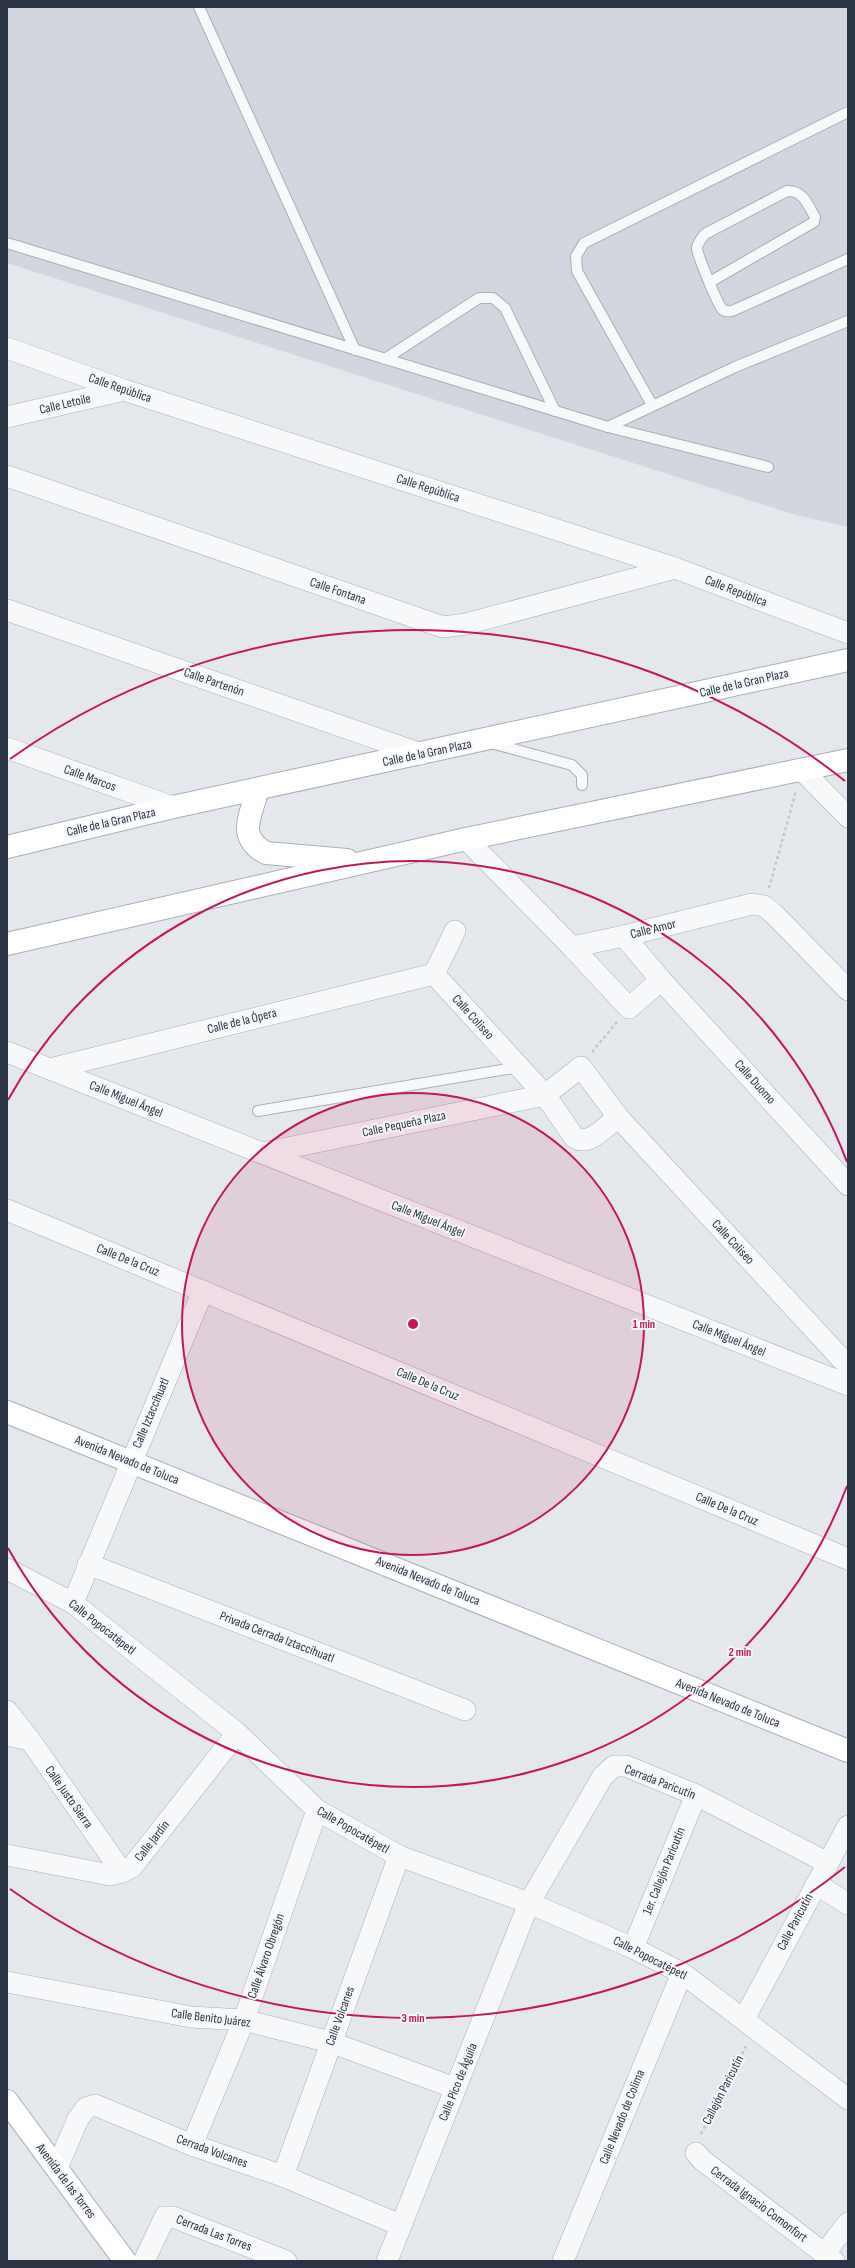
<svg xmlns="http://www.w3.org/2000/svg" width="855" height="2268" viewBox="0 0 855 2268" font-family="'Sofia Sans Condensed',sans-serif">
<style>
.built{fill:#d2d6de}
.lines{fill:none;stroke-linecap:round;stroke-linejoin:round}
.lane-casing{stroke:#a9aeb7;stroke-width:12}
.street-casing{stroke:#a9aeb7;stroke-width:22}
.secondary-casing{stroke:#a9aeb7;stroke-width:24}
.path{stroke:#c2c5cb;stroke-width:2.5;stroke-dasharray:3 3;stroke-linecap:butt}
.lane{stroke:#f7f8fa;stroke-width:10}
.street{stroke:#f7f8fa;stroke-width:21}
.secondary{stroke:#fff;stroke-width:22}
.ring{fill:none;stroke:#c2185b;stroke-width:2}
.labels{text-anchor:middle;dominant-baseline:central;stroke-width:4;stroke-linejoin:round;paint-order:stroke}
.street-label{font-size:13px;fill:#2b3445;stroke:#f4f6f9}
.centre{fill:#c2185b;stroke:#f4f6f9;stroke-width:2}
.ring-label{font-size:12px;text-anchor:middle;font-weight:bold;fill:#c2185b;stroke:#f4f6f9;stroke-width:4;stroke-linejoin:round;paint-order:stroke}
</style>
<rect width="100%" height="100%" fill="#e4e7ec"/>
<!-- built -->
<polygon class="built" points="7,7 848,7 848,527 796,515 7,263"/>
<g class="lines">
<defs>
<g id="lane">
<polyline points="199,7 355,350"/>
<polyline points="7,243 608,427 768,467"/>
<path d="M710 282 814 222 815 217C808 205 803 190 787 191L705 234C701 239 698 242 697 248 697 254 718 306 723 310 726 312 728 311 732 311L848 259"/>
<polyline points="385,359 479,298 493,298 505,308 555,411"/>
<polyline points="652,405 577,271 576,256 584,243 848,112"/>
<polyline points="608,427 735,367 848,321"/>
<polyline points="491,743 572,765 582,775 582,785"/>
<polyline points="258,1111 519,1067"/>
</g>
<g id="street">
<polyline points="7,348 124,390 675,568 848,633"/>
<polyline points="7,417 124,390"/>
<polyline points="7,476 443,627 466,624 675,568"/>
<polyline points="7,610 421,754"/>
<polyline points="7,748 173,807"/>
<polyline points="801,769 848,817"/>
<polyline points="466,839 572,947 629,1008 661,980"/>
<path d="M455 931 434 974 545 1095 574 1137C588 1148 606 1126 618 1117"/>
<polyline points="624,936 661,980 848,1185"/>
<polyline points="572,947 624,936 752,904 764,906 774,914 848,990"/>
<polyline points="7,1052 848,1385"/>
<polyline points="50,1069 434,974"/>
<polyline points="263,1153 545,1095 581,1067 618,1117 848,1366"/>
<polyline points="7,1210 848,1559"/>
<polyline points="88,1564 465,1710"/>
<polyline points="7,1569 73,1603 237,1733 317,1810 399,1856 529,1903 633,1948 682,1973 848,2099"/>
<polyline points="73,1603 203,1291"/>
<polyline points="7,1711 30,1740"/>
<polyline points="7,1735 30,1740 122,1872"/>
<polyline points="7,1855 110,1875 122,1872 132,1867 237,1733"/>
<polyline points="816,1884 848,1904"/>
<polyline points="633,1948 696,1795"/>
<polyline points="7,1982 191,2017 244,2020 330,2042 455,2088"/>
<polyline points="744,2019 848,1826"/>
<polyline points="192,2145 244,2020 317,1810"/>
<polyline points="696,2153 702,2160 834,2261"/>
<polyline points="57,2168 78,2119 86,2108 95,2105 192,2145 283,2176 400,2225"/>
<polyline points="283,2176 399,1856"/>
<polyline points="824,2254 848,2223"/>
<polyline points="144,2261 165,2217 173,2217 286,2261"/>
<polyline points="387,2261 529,1903 603,1776 614,1766 626,1766 696,1795 828,1863"/>
<polyline points="563,2261 682,1973"/>
</g>
<g id="secondary">
<path d="M258 789C251 815 236 837 266 853L347 860"/>
<polyline points="7,847 173,807 848,660"/>
<polyline points="7,944 466,839 848,760"/>
<polyline points="7,1412 848,1751"/>
<polyline points="7,2101 125,2261"/>
</g>
</defs>
<!-- lane casing -->
<use href="#lane" class="lane-casing"/>
<!-- street casing -->
<use href="#street" class="street-casing"/>
<!-- secondary casing -->
<use href="#secondary" class="secondary-casing"/>
<!-- path -->
<g class="path">
<polyline points="769,888 796,791"/>
<polyline points="592,1052 617,1022"/>
<polyline points="701,2134 746,2046"/>
</g>
<!-- lane -->
<use href="#lane" class="lane"/>
<!-- street -->
<use href="#street" class="street"/>
<!-- secondary -->
<use href="#secondary" class="secondary"/>
</g>
<!-- distance rings -->
<circle cx="413" cy="1324" r="231" fill="#c2185b" fill-opacity=".12"/>
<g class="ring">
<circle cx="413" cy="1324" r="231"/>
<path d="M847 1486A463 463 0 0 1 8 1548M8 1100A463 463 0 0 1 847 1162"/>
<path d="M845 1867A694 694 0 0 1 10 1889M10 759A694 694 0 0 1 845 781"/>
</g>
<g class="labels">
<!-- street labels -->
<g class="street-label">
<text transform="translate(120 388) rotate(19)">Calle República</text>
<text transform="translate(65 404) rotate(-13)">Calle Letoile</text>
<text transform="translate(428 488) rotate(18)">Calle República</text>
<text transform="translate(338 591) rotate(19)">Calle Fontana</text>
<text transform="translate(736 591) rotate(21)">Calle República</text>
<text transform="translate(214 682) rotate(19)">Calle Partenón</text>
<text transform="translate(744 683) rotate(-13)">Calle de la Gran Plaza</text>
<text transform="translate(427 753) rotate(-12)">Calle de la Gran Plaza</text>
<text transform="translate(90 778) rotate(20)">Calle Marcos</text>
<text transform="translate(111 822) rotate(-13)">Calle de la Gran Plaza</text>
<text transform="translate(653 929) rotate(-14)">Calle Amor</text>
<text transform="translate(473 1017) rotate(48)">Calle Coliseo</text>
<text transform="translate(242 1021) rotate(-14)">Calle de la Ópera</text>
<text transform="translate(755 1082) rotate(48)">Calle Duomo</text>
<text transform="translate(126 1099) rotate(22)">Calle Miguel Ángel</text>
<text transform="translate(404 1124) rotate(-12)">Calle Pequeña Plaza</text>
<text transform="translate(428 1219) rotate(22)">Calle Miguel Ángel</text>
<text transform="translate(733 1242) rotate(47)">Calle Coliseo</text>
<text transform="translate(128 1260) rotate(22)">Calle De la Cruz</text>
<text transform="translate(729 1338) rotate(22)">Calle Miguel Ángel</text>
<text transform="translate(428 1384) rotate(23)">Calle De la Cruz</text>
<text transform="translate(151 1413) rotate(-67)">Calle Iztaccíhuatl</text>
<text transform="translate(127 1460) rotate(22)">Avenida Nevado de Toluca</text>
<text transform="translate(727 1509) rotate(23)">Calle De la Cruz</text>
<text transform="translate(428 1581) rotate(22)">Avenida Nevado de Toluca</text>
<text transform="translate(102 1627) rotate(38)">Calle Popocatépetl</text>
<text transform="translate(277 1637) rotate(21)">Privada Cerrada Iztaccíhuatl</text>
<text transform="translate(728 1703) rotate(22)">Avenida Nevado de Toluca</text>
<text transform="translate(660 1782) rotate(21)">Cerrada Paricutín</text>
<text transform="translate(69 1797) rotate(55)">Calle Justo Sierra</text>
<text transform="translate(353 1830) rotate(30)">Calle Popocatépetl</text>
<text transform="translate(152 1841) rotate(-52)">Calle Jardín</text>
<text transform="translate(664 1871) rotate(-68)">1er. Callejón Paricutín</text>
<text transform="translate(795 1922) rotate(-62)">Calle Paricutín</text>
<text transform="translate(266 1956) rotate(-71)">Calle Álvaro Obregón</text>
<text transform="translate(650 1958) rotate(27)">Calle Popocatépetl</text>
<text transform="translate(340 2016) rotate(-70)">Calle Volcanes</text>
<text transform="translate(211 2018) rotate(7)">Calle Benito Juárez</text>
<text transform="translate(458 2082) rotate(-68)">Calle Pico de Águila</text>
<text transform="translate(723 2090) rotate(-63)">Callejón Paricutín</text>
<text transform="translate(622 2117) rotate(-68)">Calle Nevado de Colima</text>
<text transform="translate(212 2151) rotate(20)">Cerrada Volcanes</text>
<text transform="translate(66 2181) rotate(53)">Avenida de las Torres</text>
<text transform="translate(759 2204) rotate(37)">Cerrada Ignacio Comonfort</text>
<text transform="translate(214 2233) rotate(21)">Cerrada Las Torres</text>
</g>
</g>
<circle cx="413" cy="1324" r="6" class="centre"/>
<g class="ring-label">
<text x="644" y="1328">1 min</text>
<text x="740" y="1656">2 min</text>
<text x="413" y="2022">3 min</text>
</g>
<!-- border -->
<rect width="855" height="2268" fill="none" stroke="#2b3445" stroke-width="16"/>
</svg>
